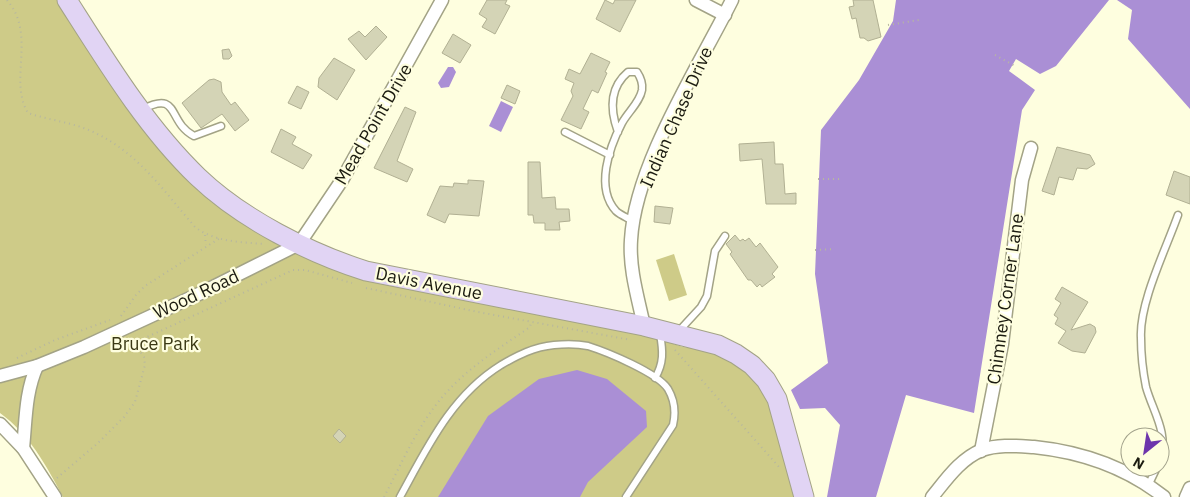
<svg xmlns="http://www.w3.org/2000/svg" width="1190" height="497" viewBox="0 0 1190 497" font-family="'IBM Plex Sans',sans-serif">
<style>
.green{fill:#cecb88}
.water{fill:#aa8fd5}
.building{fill:#d4d4b6;stroke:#b1b093}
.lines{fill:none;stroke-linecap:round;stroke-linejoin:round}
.service-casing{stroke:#a3a386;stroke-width:9}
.minor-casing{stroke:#a3a386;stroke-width:15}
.secondary-casing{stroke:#a3a386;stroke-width:21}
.path{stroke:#b7b79f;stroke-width:2;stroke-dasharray:1 4;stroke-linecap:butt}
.service{stroke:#fff;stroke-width:6}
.minor{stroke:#fff;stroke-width:12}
.secondary{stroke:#e1d4f4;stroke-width:19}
.labels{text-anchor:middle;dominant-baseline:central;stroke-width:4.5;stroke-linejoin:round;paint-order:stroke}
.street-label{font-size:18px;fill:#1b1b10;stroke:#fefedf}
.park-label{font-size:18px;fill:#3a3814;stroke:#fefedf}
</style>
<rect width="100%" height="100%" fill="#fefedf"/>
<!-- green -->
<g class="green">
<path d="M0 0H61L158 143 311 255 636 332 683 347 704 349 739 362 769 397 797 497H63C46 465 30 435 0 413Z"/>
<polygon points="674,254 687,295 669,301 656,260"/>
</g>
<!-- water -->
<g class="water">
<polygon points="896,0 1109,0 1056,66 1040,74 1016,59 1009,71 1035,90 1022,110 974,413 906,395 876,497 827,497 840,425 825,408 800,409 791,390 828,363 815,274 821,130 859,80 893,21"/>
<polygon points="1117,0 1190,0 1190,109 1128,39 1132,10"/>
<polygon points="448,67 453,67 456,72 449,87 441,88 438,83"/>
<polygon points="501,101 513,107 501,132 489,126"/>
<polygon points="577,370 607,379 646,411 647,427 588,482 580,497 438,497 488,416 539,379"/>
</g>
<!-- building -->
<g class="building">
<polygon points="487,0 507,0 505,4 510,6 495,34 482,27 487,19 479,14"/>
<polygon points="605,0 613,4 615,0 636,0 620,32 596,19"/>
<polygon points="853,0 873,0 881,37 868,41 864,38 860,38 856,18 852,19 849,7 854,6"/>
<polygon points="376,26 387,37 366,60 348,39 359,31 365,37"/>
<polygon points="453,34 471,45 460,63 442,53"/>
<polygon points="229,49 232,56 229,59 223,59 222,50"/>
<polygon points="591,53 610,62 605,72 607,73 598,93 592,90 583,109 589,112 581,129 561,120 573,96 571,91 574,83 565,79 569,69 580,74"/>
<polygon points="334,58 355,70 337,100 318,87 319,78"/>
<polygon points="214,79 221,82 222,92 231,105 235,102 249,120 235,131 222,114 201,128 182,103 209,80"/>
<polygon points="507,85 520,91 515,104 501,98"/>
<polygon points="297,86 309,92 301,109 288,103"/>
<polygon points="405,107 416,112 397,161 413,169 407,182 374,168"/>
<polygon points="281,129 296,137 292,144 312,155 303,169 271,152"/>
<polygon points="774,142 775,164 783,164 785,194 796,193 796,204 766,204 762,159 740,161 739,144"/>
<polygon points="1057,147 1090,155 1095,164 1087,169 1077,168 1073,180 1059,177 1054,195 1042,191"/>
<polygon points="528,162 540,162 542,198 555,197 556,209 569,209 570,221 559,222 560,230 545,230 545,223 534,223 533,215 528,215"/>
<polygon points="1174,171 1190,177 1190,204 1166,195"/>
<polygon points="468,180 484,181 479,216 449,214 445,223 427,215 440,186 453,187 454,183 468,184"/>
<polygon points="655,206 673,208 670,224 654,222"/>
<polygon points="735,235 740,241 743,239 745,241 749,238 756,247 760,243 778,267 772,274 775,277 762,287 760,284 757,287 751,280 748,280 730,254 732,252 726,244"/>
<polygon points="1062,287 1088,302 1071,330 1090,324 1095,327 1096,332 1085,353 1072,351 1058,343 1066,331 1055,324 1058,318 1054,315 1061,303 1055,299"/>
<polygon points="339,429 346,436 340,443 333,436"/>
</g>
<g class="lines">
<defs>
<g id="service">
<path d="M143 109C180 90 167 122 194 136L221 126"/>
<polyline points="565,132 610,155"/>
<path d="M618 132C610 110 609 88 628 72H637C641 78 643 83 642 90 640 102 628 112 622 123 609 148 595 188 616 211 620 215 628 218 633 221"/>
<polyline points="678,332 701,307 707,296 715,251 725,236"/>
<path d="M655 378C664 363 663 351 660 334"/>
<path d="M1160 460C1169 433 1153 412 1146 387 1143 372 1141 354 1141 338 1139 303 1166 249 1178 215"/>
<polyline points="1148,486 1157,467"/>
<path d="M400 497C427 448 451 396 501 365 518 355 534 347 554 345 565 344 578 344 588 346 607 352 658 373 668 389 675 401 676 412 673 425L626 497"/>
</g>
<g id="minor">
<polyline points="696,0 725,15"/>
<path d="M644 326C638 298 629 269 631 240 635 165 698 68 732 0"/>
<polyline points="0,376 37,366 84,347 201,293 299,244 342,180 442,0"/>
<polyline points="0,424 23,448 55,497"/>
<path d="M23 448C26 420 25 393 37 366"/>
<polyline points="981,451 1002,344 1022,180 1031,148"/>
<path d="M932 497C946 480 960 459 982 450 998 444 1017 446 1034 447 1082 452 1126 467 1164 497"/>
<polyline points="1186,497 1190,488"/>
</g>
<path id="secondary" d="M67 0C106 61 146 127 198 177 242 219 309 253 366 271L644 326 718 345 736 354 752 365 766 380 777 399 804 497"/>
</defs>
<!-- service casing -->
<use href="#service" class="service-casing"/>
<!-- minor casing -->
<use href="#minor" class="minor-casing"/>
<!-- secondary casing -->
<use href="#secondary" class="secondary-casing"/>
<!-- path -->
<g class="path">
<path d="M7 0C37 35 8 80 28 113 48 120 71 122 91 131 138 152 162 189 195 227 215 242 240 242 264 244"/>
<polyline points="888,25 919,20"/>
<polyline points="995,55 1015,66"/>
<polyline points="818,179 842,179"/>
<polyline points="205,235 206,245"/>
<polyline points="815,250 835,249"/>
<polyline points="366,288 478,312 631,340"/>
<polyline points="121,316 136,295 145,286 220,238"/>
<polyline points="134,343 293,270 305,270 352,283"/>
<polyline points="675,350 780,468"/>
<polyline points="17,358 55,340 110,320"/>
<polyline points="57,478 98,443 124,417 135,402 145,365 144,357 131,338"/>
<path d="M384 497C401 465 416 429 439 401 464 370 498 349 530 327L531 323"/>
</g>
<!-- service -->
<use href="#service" class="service"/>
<!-- minor -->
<use href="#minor" class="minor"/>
<!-- secondary -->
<use href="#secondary" class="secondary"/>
</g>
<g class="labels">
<!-- street labels -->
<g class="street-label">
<text transform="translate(676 117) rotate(-66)">Indian Chase Drive</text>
<text transform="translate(373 124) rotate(-60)">Mead Point Drive</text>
<text transform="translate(429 283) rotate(11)">Davis Avenue</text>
<text transform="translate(196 294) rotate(-25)">Wood Road</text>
<text transform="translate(1005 299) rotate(-82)">Chimney Corner Lane</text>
</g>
<!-- park labels -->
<g class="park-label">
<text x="155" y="343">Bruce Park</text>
</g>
</g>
<!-- north arrow -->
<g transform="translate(1145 452) rotate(210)"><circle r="24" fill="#fefedf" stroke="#a3a38c"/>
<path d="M0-4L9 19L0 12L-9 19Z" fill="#6d35ac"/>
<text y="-8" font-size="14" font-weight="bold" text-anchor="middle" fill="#1b1b10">N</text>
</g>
</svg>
